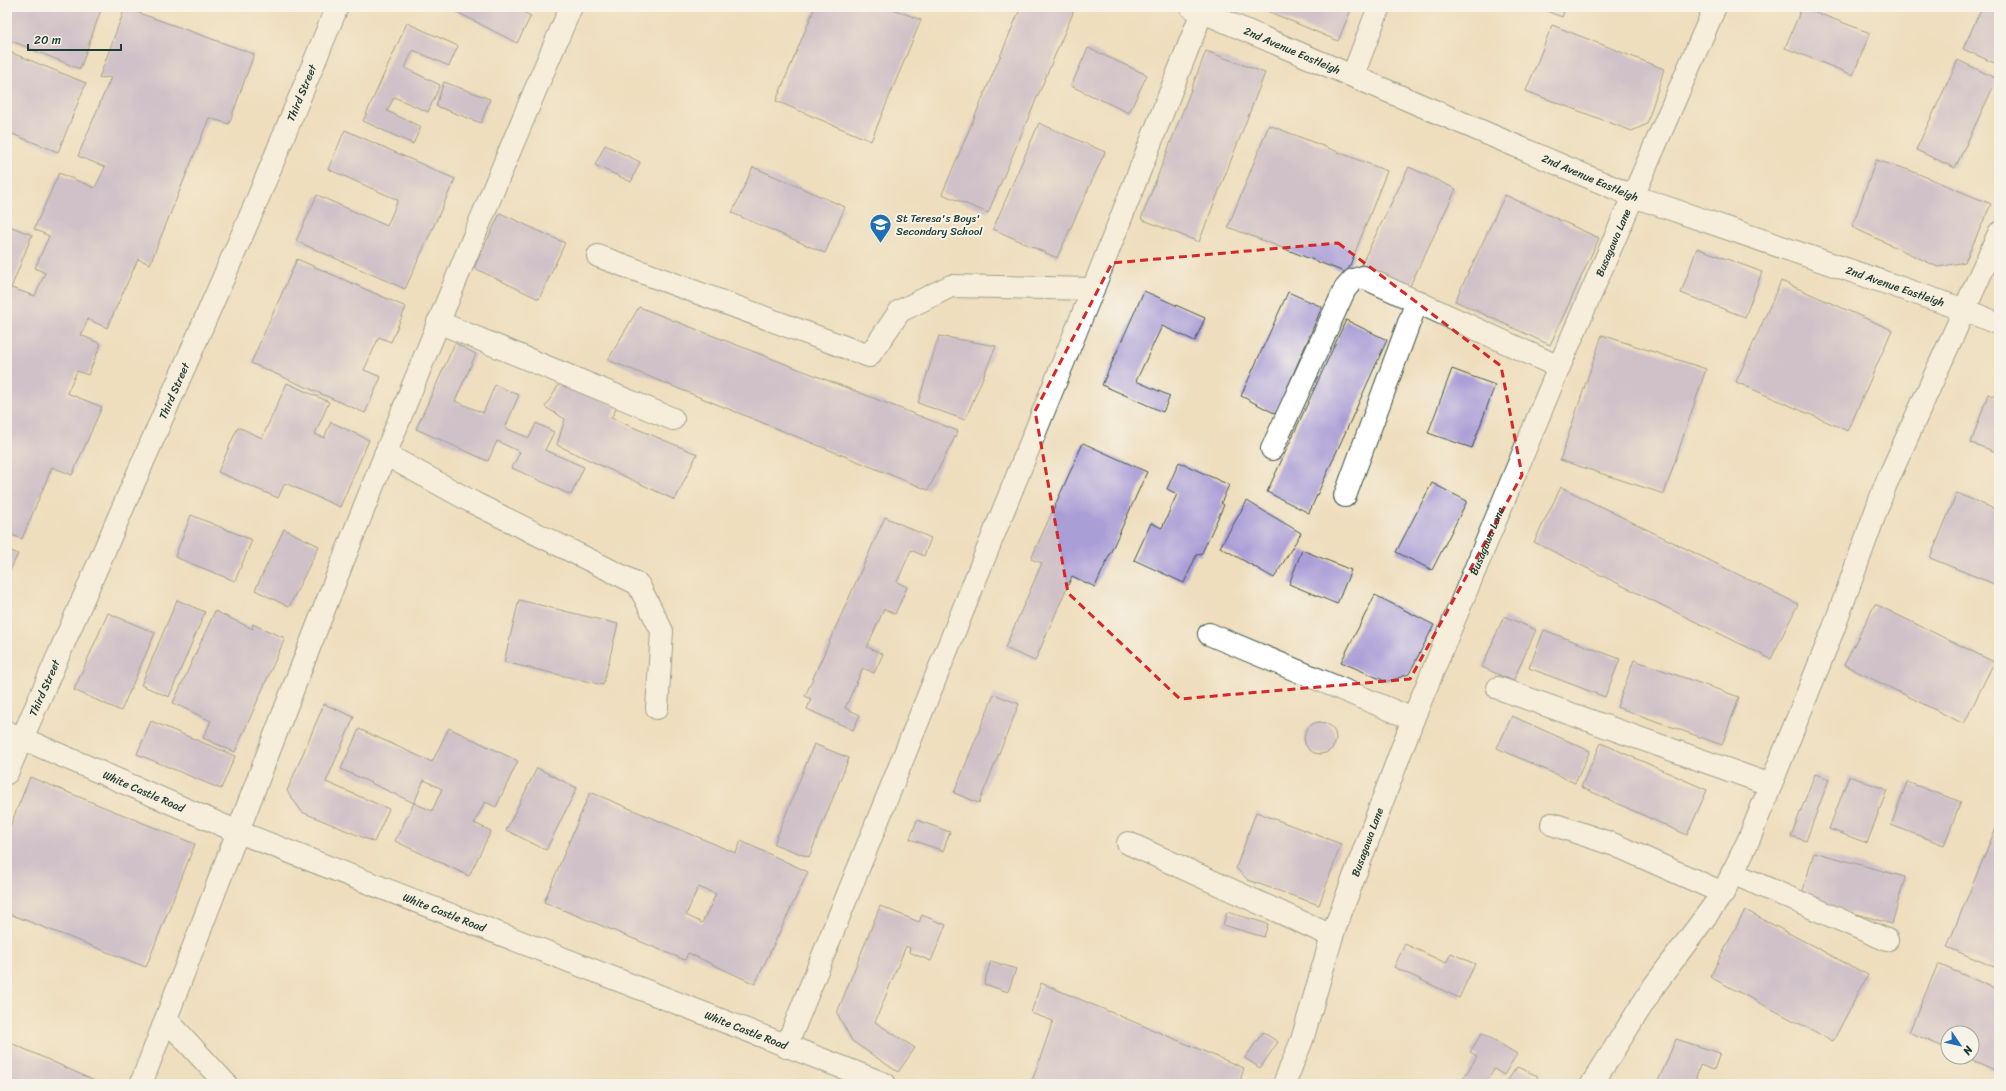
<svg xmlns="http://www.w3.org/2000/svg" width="2006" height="1091" viewBox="0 0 2006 1091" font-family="Sriracha,sans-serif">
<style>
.building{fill:#aa9ed7;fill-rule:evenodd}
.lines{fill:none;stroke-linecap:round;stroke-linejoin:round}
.minor-casing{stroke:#3e5549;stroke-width:24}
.minor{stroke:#fff;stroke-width:22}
.marked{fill:none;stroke:#d62828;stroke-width:3;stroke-dasharray:8 5;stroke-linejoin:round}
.labels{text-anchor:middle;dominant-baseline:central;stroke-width:4;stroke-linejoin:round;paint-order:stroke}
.street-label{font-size:11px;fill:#1f3d34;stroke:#f7f3e8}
.poi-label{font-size:11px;fill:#1f3d34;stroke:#f7f3e8;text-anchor:start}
</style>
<rect width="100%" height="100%" fill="#f7f3e8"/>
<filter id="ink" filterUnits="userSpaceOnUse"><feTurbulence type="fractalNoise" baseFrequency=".025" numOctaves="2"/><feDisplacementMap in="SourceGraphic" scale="8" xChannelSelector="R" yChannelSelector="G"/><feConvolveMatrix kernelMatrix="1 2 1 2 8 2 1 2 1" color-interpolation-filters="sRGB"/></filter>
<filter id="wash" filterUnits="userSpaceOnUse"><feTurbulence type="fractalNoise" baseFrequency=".012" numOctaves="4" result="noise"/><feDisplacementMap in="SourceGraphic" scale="16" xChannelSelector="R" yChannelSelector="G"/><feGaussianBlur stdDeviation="0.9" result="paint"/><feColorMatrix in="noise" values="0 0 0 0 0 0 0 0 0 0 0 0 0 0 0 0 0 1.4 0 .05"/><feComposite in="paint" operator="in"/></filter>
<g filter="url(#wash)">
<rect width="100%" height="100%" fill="#eedebe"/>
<g id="blocks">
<!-- building -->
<g class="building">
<polygon points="7,7 102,7 80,69 7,39"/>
<polygon points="447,7 514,7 531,16 517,43"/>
<polygon points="815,7 888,7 921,20 871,141 776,101"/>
<polygon points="1021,7 1075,8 988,213 942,194"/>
<polygon points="1258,7 1352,7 1338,41"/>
<polygon points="1536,7 1566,7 1562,17"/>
<polygon points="1802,7 1870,33 1853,75 1785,48"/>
<polygon points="1982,7 1999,7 1999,65 1963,49"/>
<polygon points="125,8 254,54 229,124 209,118 150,264 138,259 107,328 88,319 81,335 101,344 88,375 77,371 67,393 102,407 72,475 52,467 22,539 7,533 7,225 32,235 11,288 35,296 45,273 35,268 49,236 34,229 59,173 95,188 105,167 78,156 111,77 99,78"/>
<polygon points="407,23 458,46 449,66 413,50 405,68 440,85 428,112 394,97 387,111 421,127 413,144 363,121"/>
<polygon points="1552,25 1664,69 1647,124 1632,131 1526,91"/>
<polygon points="1088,48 1147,75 1129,113 1071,86"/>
<polygon points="7,51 86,83 58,152 7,132"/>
<polygon points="1206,51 1265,73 1199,242 1141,219"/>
<polygon points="1958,60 1997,79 1955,168 1916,150"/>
<polygon points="444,82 490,99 481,123 436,106"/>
<polygon points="1039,123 1105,152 1057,258 993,229"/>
<polygon points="1269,125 1387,171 1347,273 1228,227"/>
<polygon points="345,130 455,179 405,289 296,241 317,195 387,226 398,200 328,169"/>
<polygon points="605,145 640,162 631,182 595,165"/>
<polygon points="1876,160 1909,170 1991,204 1965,262 1938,267 1852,227"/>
<polygon points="753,167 845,207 825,253 732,213"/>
<polygon points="1409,167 1456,189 1407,292 1359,269"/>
<polygon points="1505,195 1599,238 1550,345 1455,301"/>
<polygon points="500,213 565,243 539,299 474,268"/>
<polygon points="1697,248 1762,272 1745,317 1681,293"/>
<polygon points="297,259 406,307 391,342 379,337 364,370 381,377 365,413 251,363"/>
<polygon points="1781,281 1892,330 1848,431 1736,382"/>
<polygon points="1144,291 1205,318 1195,341 1162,326 1136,381 1170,396 1163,412 1102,385"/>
<polygon points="1288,292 1322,307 1276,414 1241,396"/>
<polygon points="639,307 958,431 928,490 608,360"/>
<polygon points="1346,320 1387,340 1309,513 1267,492"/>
<polygon points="1602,335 1706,369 1664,494 1560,460"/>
<polygon points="939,336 996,346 965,420 918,403"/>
<polygon points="455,343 476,354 455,401 483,413 495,385 519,395 505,428 529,438 536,423 554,432 545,450 584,467 571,495 512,468 520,452 497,441 488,461 416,429"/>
<polygon points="1452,369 1495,385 1472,448 1428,433"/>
<polygon points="287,383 329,402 315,434 324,438 331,422 369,440 340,507 285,483 278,498 218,472 238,427 262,438"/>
<polygon points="560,383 617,407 611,418 697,454 675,500 557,445 565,419 545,407"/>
<polygon points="1988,394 1999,398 1999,453 1971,443"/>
<polygon points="1083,443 1147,472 1095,587 1072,576 1035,661 1005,648 1042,563 1031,559"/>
<polygon points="1179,462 1229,485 1221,503 1224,505 1201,555 1197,554 1184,583 1134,560 1151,523 1162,528 1177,494 1167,489"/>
<polygon points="1432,483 1467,501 1432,570 1396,552"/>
<polygon points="1561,487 1798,604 1771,659 1534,542"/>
<polygon points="1957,493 1999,511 1999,586 1930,558"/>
<polygon points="1247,501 1301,533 1274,578 1220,547"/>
<polygon points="191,515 252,540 235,581 175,557"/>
<polygon points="885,517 931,538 924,556 911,550 897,582 907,587 895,614 884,609 867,647 883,654 874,673 863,668 845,708 860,715 853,730 807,709 811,699 805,696"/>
<polygon points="284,529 319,546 289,607 255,590"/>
<polygon points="7,549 18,554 7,577"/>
<polygon points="1302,550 1351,570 1337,604 1289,584"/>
<polygon points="1375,595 1434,625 1409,674 1387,682 1341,662"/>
<polygon points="177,600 205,612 169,697 141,685"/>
<polygon points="519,600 618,624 603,685 504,662"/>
<polygon points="1875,604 1994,662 1964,724 1844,665"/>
<polygon points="215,611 253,629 252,624 285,638 235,752 203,738 211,721 173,703"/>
<polygon points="108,613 155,633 121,711 74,690"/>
<polygon points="1504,616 1536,630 1513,681 1482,667"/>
<polygon points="1544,630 1620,659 1605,697 1529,668"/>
<polygon points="1634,660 1739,697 1722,745 1617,707"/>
<polygon points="994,694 1019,704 979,803 954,793"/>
<polygon points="324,704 354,717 326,782 389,809 374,842 302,812 287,791"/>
<polygon points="1512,716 1590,751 1575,783 1497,748"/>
<polygon points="151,721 235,756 221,789 137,754"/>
<circle cx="1320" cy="738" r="16"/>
<polygon points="449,728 518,761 496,807 485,802 474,823 491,831 469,876 395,841 414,803 432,811 442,789 424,780 414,803 341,769 359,729 432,762"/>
<polygon points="1601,743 1707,790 1687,835 1581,787"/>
<polygon points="814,744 849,758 809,857 774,844"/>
<polygon points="537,768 577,788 546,850 506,830"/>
<polygon points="1815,774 1829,779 1806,841 1791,836"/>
<polygon points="1849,776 1887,790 1867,843 1829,829"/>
<polygon points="30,777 195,844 146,967 7,913 7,834"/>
<polygon points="1907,782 1961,802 1944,845 1891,825"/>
<path d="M590 792 736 853 741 841 808 872 755 984 688 953 685 960 544 902ZM698 887 716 894 702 923 686 915Z"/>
<polygon points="1256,812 1341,844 1319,905 1248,880 1236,868"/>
<polygon points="917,820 950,832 943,851 910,839"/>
<polygon points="1999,820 1999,969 1947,947"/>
<polygon points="1814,852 1905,877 1892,924 1801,898"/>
<polygon points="880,906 919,922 922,915 946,925 931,961 909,952 910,948 906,946 875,1022 915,1048 898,1072 852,1041 837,1013"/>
<polygon points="1745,910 1868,975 1833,1041 1710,977"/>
<polygon points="1227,912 1268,924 1264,937 1223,925"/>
<polygon points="1405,944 1446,963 1451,953 1475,964 1459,998 1394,967"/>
<polygon points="991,961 1016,969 1008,992 984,984"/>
<polygon points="1938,964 1999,990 1999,1072 1966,1057 1972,1057 1972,1033 1948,1033 1948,1049 1909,1032"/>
<polygon points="1041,983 1244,1068 1239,1084 1031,1084 1053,1021 1031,1013"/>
<polygon points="1263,1032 1278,1042 1260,1068 1245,1058"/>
<polygon points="1482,1033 1517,1054 1504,1075 1494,1069 1485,1084 1460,1084 1477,1056 1470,1052"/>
<polygon points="1676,1039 1720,1053 1714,1070 1700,1065 1694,1084 1657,1084"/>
<polygon points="7,1042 11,1043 102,1084 7,1084"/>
<polygon points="1517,1067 1538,1076 1533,1084 1505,1084"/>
</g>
</g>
</g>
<g filter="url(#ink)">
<use href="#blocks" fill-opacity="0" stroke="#3e5549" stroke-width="1"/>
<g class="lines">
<defs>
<g id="minor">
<path id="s1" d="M1191 7 1633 196 1965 310 1999 324"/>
<polyline points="1353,75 1379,7"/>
<polyline points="598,256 869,356 900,311 951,286 1093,289"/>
<polyline points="438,322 673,419"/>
<polyline points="1272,449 1345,289 1353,280 1363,277 1559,367"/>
<polyline points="385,454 474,503 638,584 662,631 657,708"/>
<polyline points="1345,496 1417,301"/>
<polyline points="1209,634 1413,719"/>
<polyline points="1498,688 1771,785"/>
<path id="s2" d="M7 732 236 831 885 1084"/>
<path id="s3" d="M7 773 253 210 337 7"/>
<polyline points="1552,824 1615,845 1723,893"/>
<polyline points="1128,843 1332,936"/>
<polyline points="1732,873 1887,940"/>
<polyline points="166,1019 226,1084"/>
<polyline points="786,1047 1093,289 1202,12"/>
<path d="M141 1084C279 723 417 362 571 7"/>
<path id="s4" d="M1284 1084 1302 1040 1332 936 1413 719 1559 367 1715 7"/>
<polyline points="1592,1084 1654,986 1723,893 1749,839 1833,630 1885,486 1999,233"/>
</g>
</defs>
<!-- minor casing -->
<use href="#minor" class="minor-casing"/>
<!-- minor -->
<use href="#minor" class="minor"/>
</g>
</g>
<!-- marked area -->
<path d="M0 0H2006V1091H0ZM1338 243 1501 366 1522 475 1410 679 1180 699 1068 593 1035 411 1112 263Z" fill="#eedebe" fill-opacity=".55" fill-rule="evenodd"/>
<path class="marked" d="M1338 243 1501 366 1522 475 1410 679 1180 699 1068 593 1035 411 1112 263Z"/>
<!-- icons -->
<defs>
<symbol id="school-pin" viewBox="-11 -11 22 30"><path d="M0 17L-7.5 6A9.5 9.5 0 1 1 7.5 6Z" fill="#1f6fb2" stroke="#f7f3e8"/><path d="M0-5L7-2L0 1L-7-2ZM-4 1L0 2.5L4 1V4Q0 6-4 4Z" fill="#fff"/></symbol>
</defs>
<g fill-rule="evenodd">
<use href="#school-pin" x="868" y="212" width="25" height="34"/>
</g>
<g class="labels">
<!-- street labels -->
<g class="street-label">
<text stroke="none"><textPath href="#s1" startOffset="110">2nd Avenue Eastleigh</textPath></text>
<text stroke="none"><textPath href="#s3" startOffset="741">Third Street</textPath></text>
<text stroke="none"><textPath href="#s1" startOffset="434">2nd Avenue Eastleigh</textPath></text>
<text stroke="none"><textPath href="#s4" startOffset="904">Busagawa Lane</textPath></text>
<text stroke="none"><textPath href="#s1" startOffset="758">2nd Avenue Eastleigh</textPath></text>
<text stroke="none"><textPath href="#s3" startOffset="417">Third Street</textPath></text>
<text stroke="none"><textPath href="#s4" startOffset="580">Busagawa Lane</textPath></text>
<text stroke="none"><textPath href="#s3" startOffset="93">Third Street</textPath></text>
<text stroke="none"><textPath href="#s2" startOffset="149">White Castle Road</textPath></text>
<text stroke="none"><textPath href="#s4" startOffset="256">Busagawa Lane</textPath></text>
<text stroke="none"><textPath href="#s2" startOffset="473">White Castle Road</textPath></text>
<text stroke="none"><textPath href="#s2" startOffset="797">White Castle Road</textPath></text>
</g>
<!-- poi labels -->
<g class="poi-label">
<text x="896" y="218">St Teresa's Boys'<tspan x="896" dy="13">Secondary School</tspan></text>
</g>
</g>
<!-- margin -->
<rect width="2006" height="1091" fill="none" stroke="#f7f3e8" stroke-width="24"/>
<!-- north arrow -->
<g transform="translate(1960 1045) rotate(124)"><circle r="19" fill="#f7f3e8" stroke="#a1aaa0"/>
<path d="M0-3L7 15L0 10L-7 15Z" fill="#1f6fb2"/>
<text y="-6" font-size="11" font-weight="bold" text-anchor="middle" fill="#1f3d34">N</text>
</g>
<!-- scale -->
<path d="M28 44v6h93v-6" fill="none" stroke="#1f3d34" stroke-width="2"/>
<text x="34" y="44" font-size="12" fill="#1f3d34" stroke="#f7f3e8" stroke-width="3" paint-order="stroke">20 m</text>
</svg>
